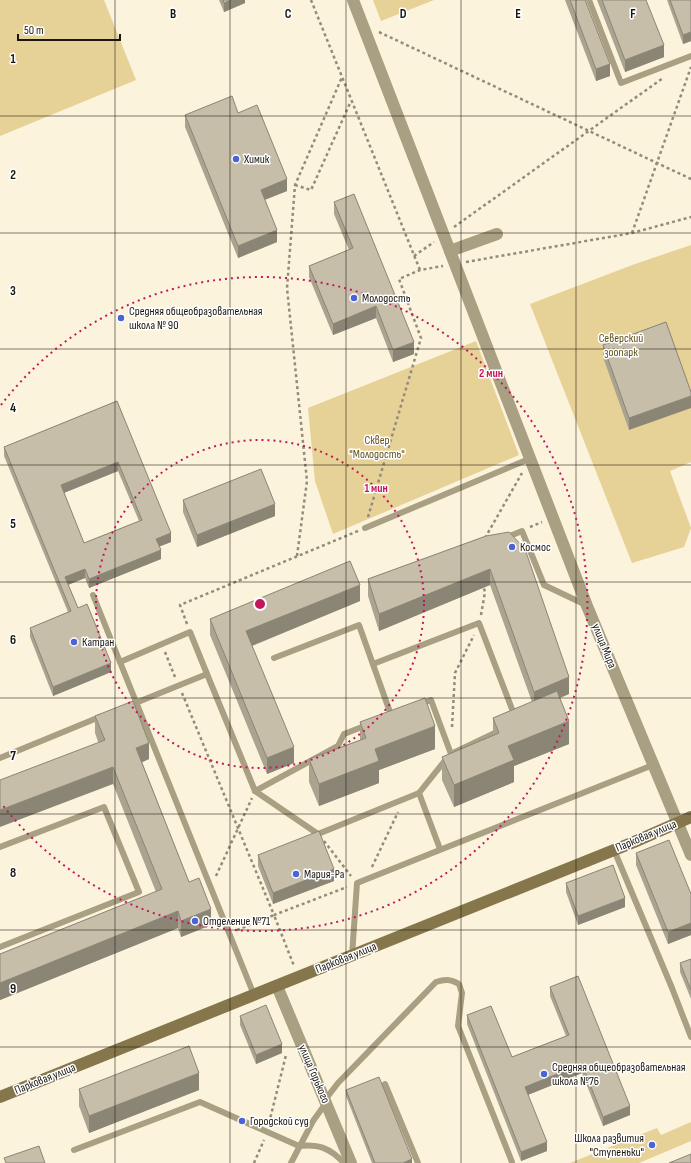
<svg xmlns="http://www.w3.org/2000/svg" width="691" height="1163" viewBox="0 0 691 1163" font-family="'Sofia Sans Condensed',sans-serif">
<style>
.green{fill:#e6d196}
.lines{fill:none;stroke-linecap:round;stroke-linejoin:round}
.path{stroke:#938c7c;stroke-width:2.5;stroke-dasharray:3 3;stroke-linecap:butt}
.lane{stroke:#a99f82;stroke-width:6}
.street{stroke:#a99f82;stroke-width:12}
.secondary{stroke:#86764b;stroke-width:12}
.wall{fill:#aaa390;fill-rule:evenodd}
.shaded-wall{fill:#8b8576}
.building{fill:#c6bea8;stroke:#8b8576;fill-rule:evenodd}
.grid{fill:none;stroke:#19160e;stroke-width:1;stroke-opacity:0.55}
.ring{fill:none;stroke:#c2185b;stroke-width:2;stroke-dasharray:2 4}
.poi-dot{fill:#4a63d7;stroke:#fff;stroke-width:1.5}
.labels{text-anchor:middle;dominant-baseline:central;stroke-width:3;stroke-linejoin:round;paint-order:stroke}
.poi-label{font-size:12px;fill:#19160e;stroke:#fff;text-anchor:start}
.park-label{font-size:12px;fill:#63511c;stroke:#fff}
.street-label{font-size:12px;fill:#19160e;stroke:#fff}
.grid-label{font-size:13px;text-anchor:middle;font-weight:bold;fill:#19160e;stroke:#fff;stroke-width:3;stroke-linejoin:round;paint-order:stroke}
.centre{fill:#c2185b;stroke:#fff;stroke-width:2}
.ring-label{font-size:12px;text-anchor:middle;font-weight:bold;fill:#c2185b;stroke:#fff;stroke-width:3;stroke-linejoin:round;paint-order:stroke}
</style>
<rect width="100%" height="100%" fill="#fcf3dc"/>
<!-- green -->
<g class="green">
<polygon points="0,0 104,0 136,80 0,136"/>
<polygon points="373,0 434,0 381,21"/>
<polygon points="691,245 691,462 670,471 691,528 684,547 632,563 530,304 635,264"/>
<polygon points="476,341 519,455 333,534 315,481 308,408"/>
<polygon points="691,1122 691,1141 639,1163 570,1163 657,1128 661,1135"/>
</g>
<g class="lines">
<!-- path -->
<g class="path">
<polyline points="311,0 420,270"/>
<polyline points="379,32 691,179"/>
<polyline points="295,185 311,190 351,101"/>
<polyline points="454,227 663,78"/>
<polyline points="632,233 691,67"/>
<polyline points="414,256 434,242"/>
<polyline points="466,262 632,233 691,217"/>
<polyline points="368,517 421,338 399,279 420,270 443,266"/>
<polyline points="530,527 542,522"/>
<polyline points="485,538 522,473"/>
<polyline points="297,556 307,481 287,288 295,185 342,77"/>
<polyline points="481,615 485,592 483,585"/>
<polyline points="187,624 180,605 358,531"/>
<polyline points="165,652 175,677"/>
<polyline points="182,693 274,915 347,887"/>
<polyline points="452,727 455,673 474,635"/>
<polyline points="324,841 351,876"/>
<polyline points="372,867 398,812"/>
<polyline points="216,876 252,798"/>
<polyline points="237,930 274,915 294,966"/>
<polyline points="269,1123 286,1055"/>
<polyline points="254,1163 264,1140"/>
</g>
<!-- lane -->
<g class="lane">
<polyline points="589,0 621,83 691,56"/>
<polyline points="365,528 529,459"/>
<polyline points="505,538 522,531 544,585 586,605"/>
<polyline points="93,595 254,995"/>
<polyline points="274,658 359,625 391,715"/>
<polyline points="120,662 190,632 207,674 133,704"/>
<polyline points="373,664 479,623 515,717"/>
<polyline points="207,674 255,791 338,746 344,734 367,725"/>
<polyline points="418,705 431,700 451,754 499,731"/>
<polyline points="0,758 102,716"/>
<polyline points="255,791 318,834 419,793 440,849"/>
<polyline points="419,793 447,758"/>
<polyline points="0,847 104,807 139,892 0,947"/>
<polyline points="614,850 672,988 691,1037"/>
<polyline points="352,956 357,883 653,765"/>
<polyline points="385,1084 418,1163"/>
<path d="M325 1100 338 1083 436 982C445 979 450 979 459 984L462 993 458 1026 512 1162"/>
<path d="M74 1150 200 1102 299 1146C319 1144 330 1148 344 1163"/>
<polyline points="291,1163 313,1121 326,1103"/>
</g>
<!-- street -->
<g class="street">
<polyline points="353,0 587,606 691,855"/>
<polyline points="450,251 497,234"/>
<polyline points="277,986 351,1163"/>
</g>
<!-- secondary -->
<polyline class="secondary" points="0,1097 634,842 691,817"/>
</g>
<!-- wall -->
<g class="wall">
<polygon points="219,0 245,0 245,3 224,12"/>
<polygon points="565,0 585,0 610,76 596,81"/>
<polygon points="597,0 646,0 664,57 625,72"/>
<polygon points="667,0 691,0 691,41 683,44"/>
<polygon points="238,113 287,191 265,200 277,242 238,258 185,127 185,115"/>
<polygon points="334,202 414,354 393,362 376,318 333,335 309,277 309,266 349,250 334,214"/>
<polygon points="666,322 629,430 603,357 603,345"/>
<path d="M117 401 171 542 160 546 161 559 89 588 85 578 68 585 78 608 111 672 53 696 30 637V628L68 612 4 456V447ZM118 471 139 521 84 543 64 493Z"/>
<polygon points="183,500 275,516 197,547 183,512"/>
<polygon points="486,536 569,694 560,698 569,744 514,766 514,782 454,807 442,780 442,757 493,736 493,718 532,702 490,585 379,631 368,596 368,579"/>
<polygon points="360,601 252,646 294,763 267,774 210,635 210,619"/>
<polygon points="95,716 149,759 142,762 189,882 211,925 181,937 178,928 0,1000 0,954 156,892 113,784 95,733"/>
<polygon points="360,722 435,749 379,770 379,783 319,806 309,782 309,759 360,740"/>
<polygon points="636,853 691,894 691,935 668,944 636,865"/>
<polygon points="258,855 334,881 273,904 258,866"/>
<polygon points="566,883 625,907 578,925 566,892"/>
<polygon points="691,959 691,999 680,972 680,963"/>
<polygon points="550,987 630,1115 603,1126 582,1073 528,1095 547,1151 521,1161 467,1024 467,1015 512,1057 566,1036 550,996"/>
<polygon points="240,1016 282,1053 256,1064 240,1025"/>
<polygon points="79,1089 199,1090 89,1133 79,1106"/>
<polygon points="346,1090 412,1163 372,1163 346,1096"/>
</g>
<!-- shaded-wall -->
<g class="shaded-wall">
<polygon points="231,0 245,0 245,3 224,12 224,3"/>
<polygon points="691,32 691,41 683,44 683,35"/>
<polygon points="664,45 664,57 625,72 625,60"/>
<polygon points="610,64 610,76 596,81 596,69"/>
<polygon points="287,179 287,191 261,201 261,190"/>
<polygon points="277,230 277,242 238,258 238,246"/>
<polygon points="376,306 376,318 333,335 333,324"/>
<polygon points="414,342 414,354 393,362 393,350"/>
<polygon points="691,396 691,408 629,430 629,418"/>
<polygon points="118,462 118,471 61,494 61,485"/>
<polygon points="275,504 275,516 197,547 197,535"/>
<polygon points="171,533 171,542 156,548 156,539"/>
<polygon points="161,550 161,559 89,588 89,579"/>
<polygon points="85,569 85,578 65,586 65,577"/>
<polygon points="490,569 490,585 379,631 379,614"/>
<polygon points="360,585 360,601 246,648 246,631"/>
<polygon points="111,663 111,672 53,696 53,687"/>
<polygon points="569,677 569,694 534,708 534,692"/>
<polygon points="569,721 569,744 514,766 514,782 454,807 454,785 508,746"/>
<polygon points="435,726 435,749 379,770 379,783 319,806 319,784 375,749"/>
<polygon points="149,743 149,759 136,765 136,748"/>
<polygon points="294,747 294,763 267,774 267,758"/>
<polygon points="113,767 113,784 0,827 0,810"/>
<polygon points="334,869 334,881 273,904 273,893"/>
<polygon points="625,898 625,907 578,925 578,916"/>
<polygon points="211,909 211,925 181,937 181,921"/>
<polygon points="178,911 178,928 0,1000 0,983"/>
<polygon points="691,923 691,935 668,944 668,932"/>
<polygon points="282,1044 282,1053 256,1064 256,1055"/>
<polygon points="582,1064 582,1073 525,1096 525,1087"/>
<polygon points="199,1073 199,1090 89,1133 89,1116"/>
<polygon points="630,1106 630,1115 603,1126 603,1117"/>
<polygon points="547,1142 547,1151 521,1161 521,1152"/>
<polygon points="412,1159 412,1163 403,1163"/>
</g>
<!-- building -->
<g class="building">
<polygon points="223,0 231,0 224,3"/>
<polygon points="570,0 585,0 610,64 596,69"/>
<polygon points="602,0 646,0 664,45 625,60"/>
<polygon points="670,0 691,0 691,32 683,35"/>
<polygon points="232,96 238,113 257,105 287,179 261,190 277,230 238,246 185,115"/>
<polygon points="354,194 414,342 393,350 376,306 333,324 309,266 353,248 334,202"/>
<polygon points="666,322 691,392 691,396 629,418 603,345"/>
<path d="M117 401 171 533 156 539 161 550 89 579 85 569 65 577 78 608 87 604 111 663 53 687 30 628 71 611 4 447ZM118 462 142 520 84 543 61 485Z"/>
<polygon points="261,469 275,504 197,535 183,500"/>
<polygon points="509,532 525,549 569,677 534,692 490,569 379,614 368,579 486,536"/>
<polygon points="350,561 360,585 246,631 294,747 267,758 210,619"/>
<polygon points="557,691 569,721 508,746 514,760 454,785 442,757 499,733 493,718"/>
<polygon points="425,698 435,726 375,749 379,761 319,784 309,759 366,738 360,722"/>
<polygon points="133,701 149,743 136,748 189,882 199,878 211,909 181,921 178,911 0,983 0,954 162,889 113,767 0,810 0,780 105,740 95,716"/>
<polygon points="319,831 334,869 273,893 258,855"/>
<polygon points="669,840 691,894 691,923 668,932 636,853"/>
<polygon points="613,865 625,898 578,916 566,883"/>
<polygon points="691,959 691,990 680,963"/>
<polygon points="578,976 630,1106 603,1117 582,1064 525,1087 547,1142 521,1152 467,1015 491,1006 512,1057 569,1035 550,987"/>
<polygon points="266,1005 282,1044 256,1055 240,1016"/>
<polygon points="189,1046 199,1073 89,1116 79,1089"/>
<polygon points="379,1077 412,1159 403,1163 375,1163 346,1090"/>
<polygon points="39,1146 45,1163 6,1163 4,1158"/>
<polygon points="691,1154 691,1163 669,1163"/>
</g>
<!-- grid -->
<path class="grid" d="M115 0V1163M230 0V1163M346 0V1163M461 0V1163M576 0V1163M0 116H691M0 233H691M0 349H691M0 465H691M0 582H691M0 698H691M0 814H691M0 930H691M0 1047H691"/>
<!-- distance rings -->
<g class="ring">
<circle cx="260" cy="604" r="164"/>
<path d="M1 405A327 327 0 1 1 1 803"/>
</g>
<!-- markers -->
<g class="poi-dot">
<circle cx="236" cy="159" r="4"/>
<circle cx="354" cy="298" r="4"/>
<circle cx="121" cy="318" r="4"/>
<circle cx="512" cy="547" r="4"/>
<circle cx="74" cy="642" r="4"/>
<circle cx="296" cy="874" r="4"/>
<circle cx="195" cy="921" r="4"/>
<circle cx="544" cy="1074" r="4"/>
<circle cx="242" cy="1121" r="4"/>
<circle cx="652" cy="1145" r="4"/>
</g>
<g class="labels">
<!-- poi labels -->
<g class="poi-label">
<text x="244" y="159">Химик</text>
<text x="362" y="298">Молодость</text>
<text x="129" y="311">Средняя общеобразовательная<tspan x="129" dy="14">школа № 90</tspan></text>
<text x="520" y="547">Космос</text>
<text x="82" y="642">Катран</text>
<text x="304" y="874">Мария-Ра</text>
<text x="203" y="921">Отделение №71</text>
<text x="552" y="1067">Средняя общеобразовательная<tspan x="552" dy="14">школа №76</tspan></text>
<text x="250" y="1121">Городской суд</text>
<text x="644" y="1138" text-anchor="end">Школа развития<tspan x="644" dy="14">"Ступеньки"</tspan></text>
</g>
<!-- park labels -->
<g class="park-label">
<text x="621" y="338">Северский<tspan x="621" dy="14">зоопарк</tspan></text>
<text x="377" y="440">Сквер<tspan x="377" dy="14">"Молодость"</tspan></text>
</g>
<!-- street labels -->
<g class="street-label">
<text transform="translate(604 646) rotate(68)">улица Мира</text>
<text transform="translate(646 836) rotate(-23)">Парковая улица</text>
<text transform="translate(346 958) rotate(-22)">Парковая улица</text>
<text transform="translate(314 1074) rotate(67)">улица Горького</text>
<text transform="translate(45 1079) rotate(-22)">Парковая улица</text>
</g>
</g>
<g class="grid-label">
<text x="173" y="18">B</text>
<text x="288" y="18">C</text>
<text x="403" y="18">D</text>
<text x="518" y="18">E</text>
<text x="633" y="18">F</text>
<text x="13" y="63">1</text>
<text x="13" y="179">2</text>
<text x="13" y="295">3</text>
<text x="13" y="412">4</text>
<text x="13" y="528">5</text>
<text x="13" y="644">6</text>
<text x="13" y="760">7</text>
<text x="13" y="877">8</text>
<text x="13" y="993">9</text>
</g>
<circle cx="260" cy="604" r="6" class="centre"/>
<g class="ring-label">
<text x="491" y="377">2 мин</text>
<text x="376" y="492">1 мин</text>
</g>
<!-- scale -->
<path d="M18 34v6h102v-6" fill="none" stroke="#19160e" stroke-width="2"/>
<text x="24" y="34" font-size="12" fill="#19160e" stroke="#ffffff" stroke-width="3" paint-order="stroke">50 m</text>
</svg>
